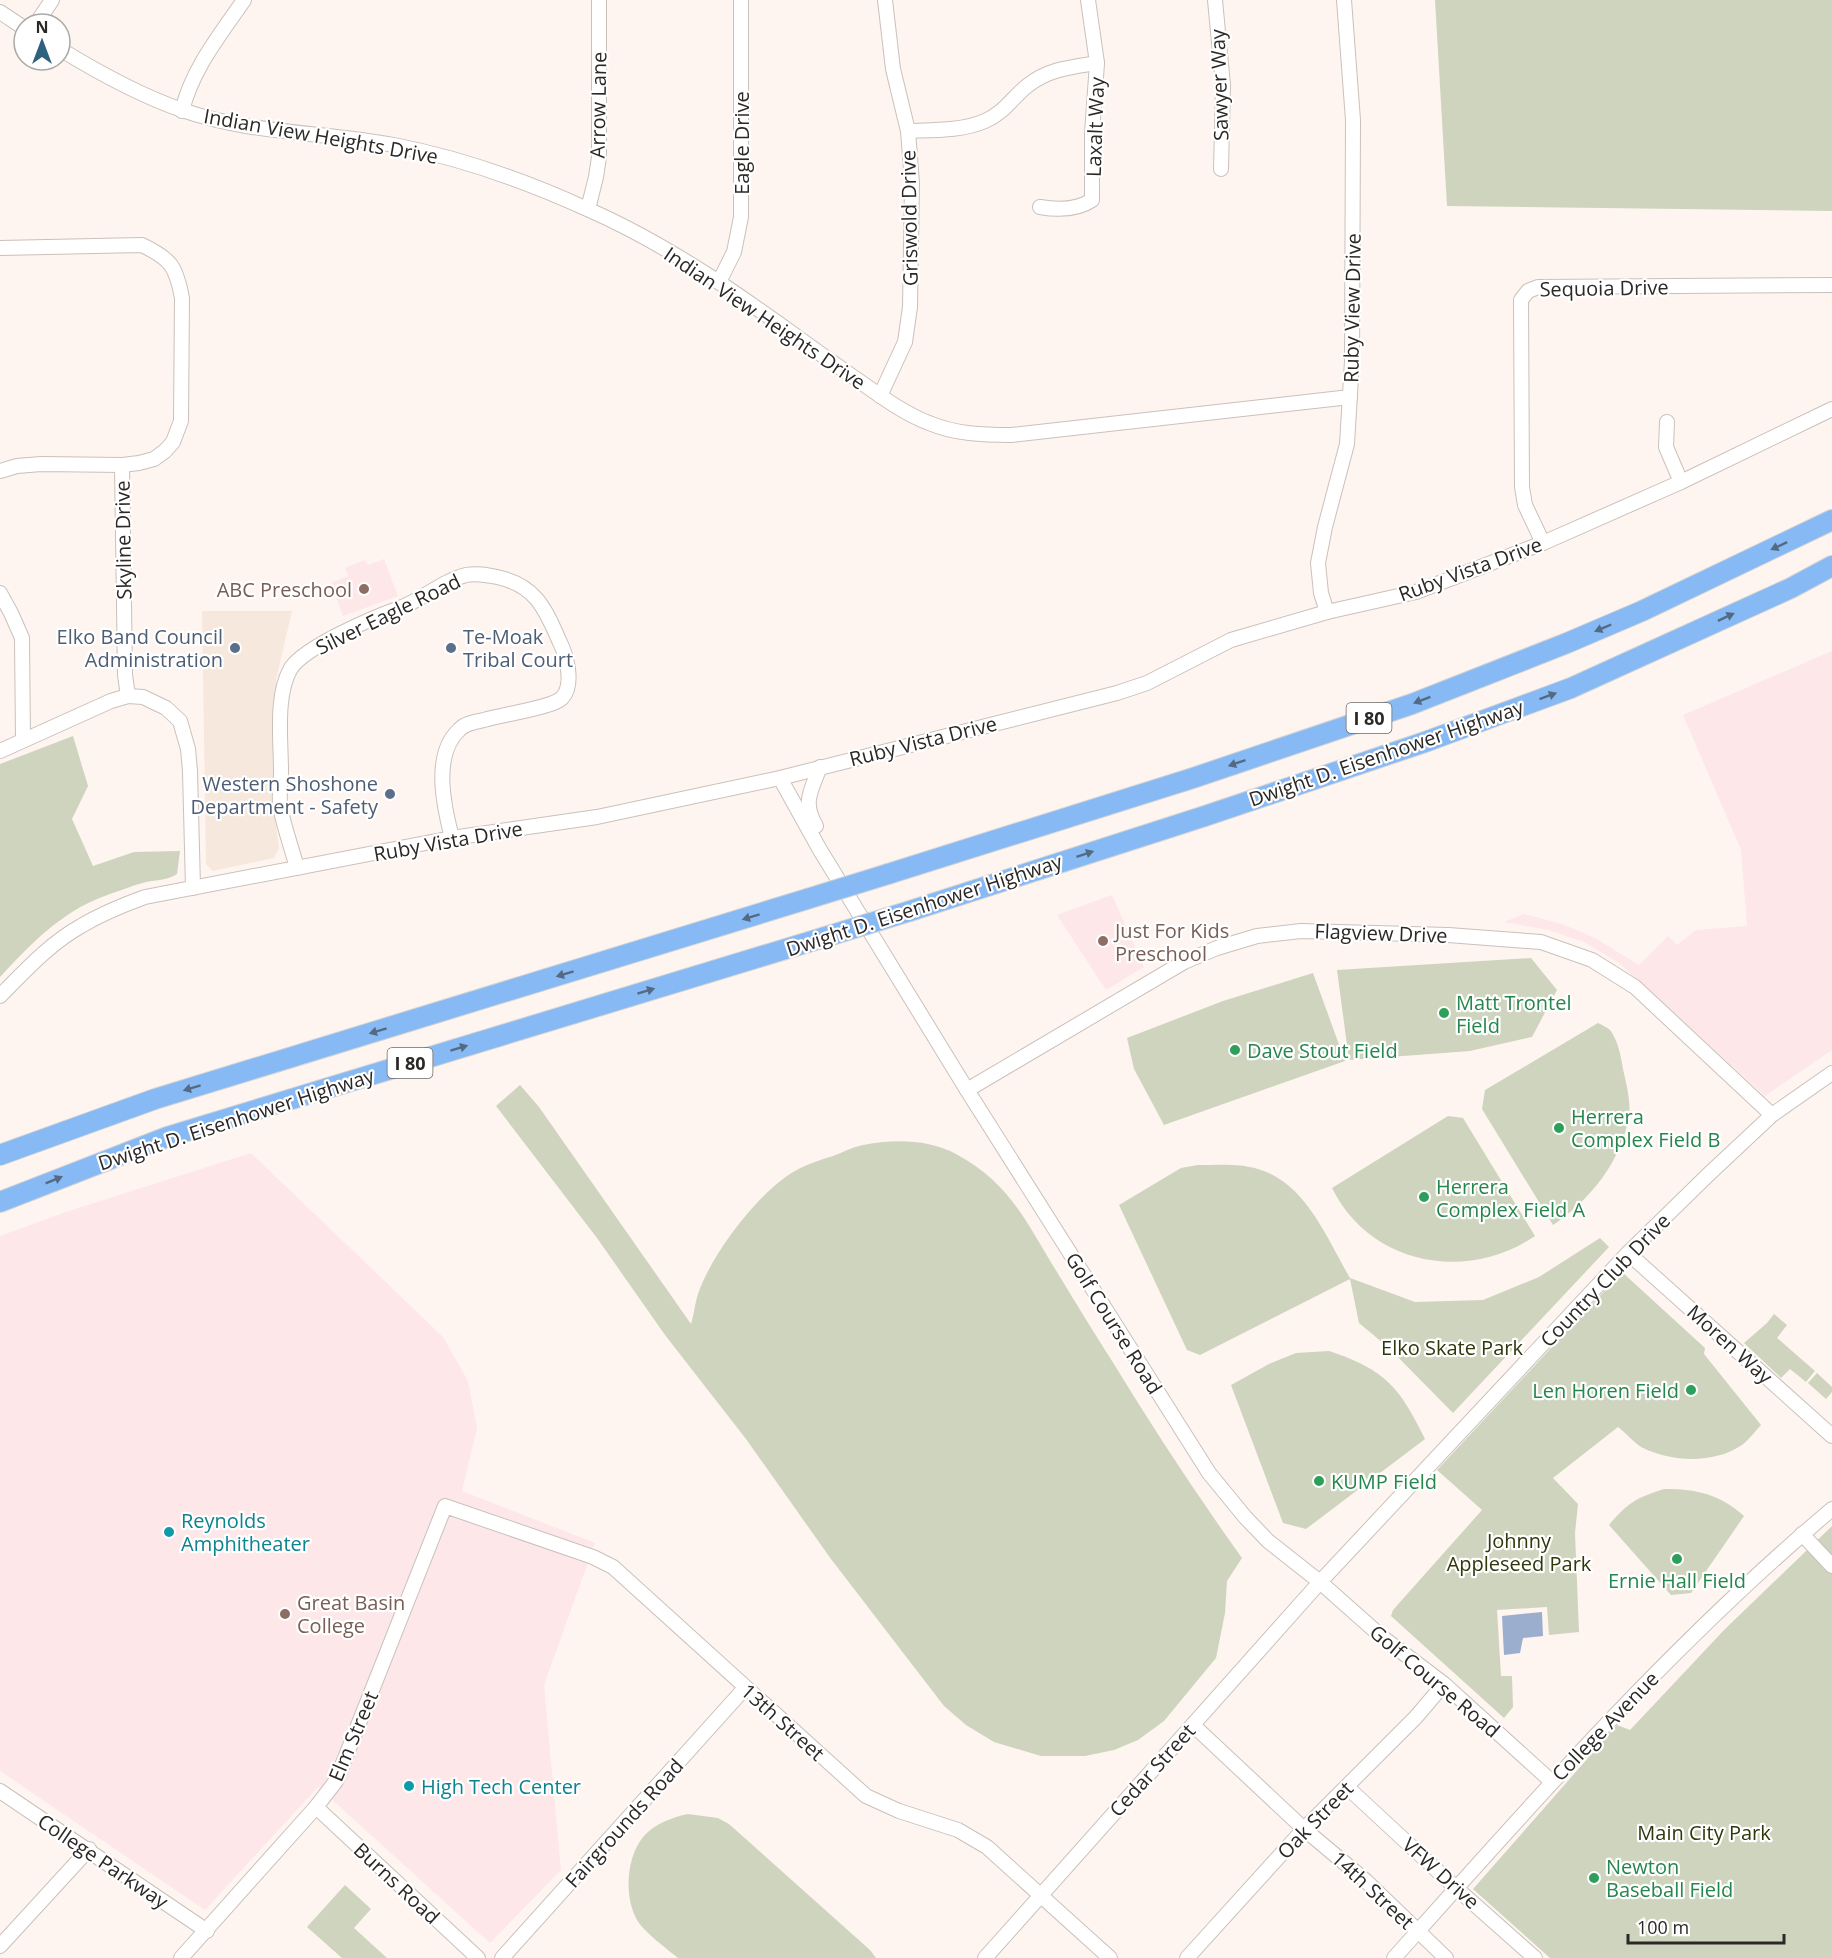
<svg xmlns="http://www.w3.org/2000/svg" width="1832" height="1958" viewBox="0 0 1832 1958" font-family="'Open Sans',sans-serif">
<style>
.built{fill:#f7e8de}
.education{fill:#fde7e8}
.green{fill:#ced4bd}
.water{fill:#9caece}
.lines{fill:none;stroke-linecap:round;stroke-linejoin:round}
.minor-casing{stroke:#c9c1bc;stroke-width:16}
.highway-casing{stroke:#d5d4d4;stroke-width:22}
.minor{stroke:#fff;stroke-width:14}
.highway{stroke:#87baf5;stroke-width:20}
.highway-bridge-casing{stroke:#d5d4d4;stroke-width:22;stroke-linecap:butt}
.highway-bridge{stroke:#87baf5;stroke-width:20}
.oneway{fill:#546a83}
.education-dot{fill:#8d6e63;stroke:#fff;stroke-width:2}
.service-dot{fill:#5c6f8a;stroke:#fff;stroke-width:2}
.leisure-dot{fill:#2e9e5b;stroke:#fff;stroke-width:2}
.culture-dot{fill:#0f9aa8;stroke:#fff;stroke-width:2}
.labels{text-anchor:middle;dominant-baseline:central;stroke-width:4.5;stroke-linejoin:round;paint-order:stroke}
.shield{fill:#fff;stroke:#6b6867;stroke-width:1.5}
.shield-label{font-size:18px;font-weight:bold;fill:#2b2826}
.street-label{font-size:20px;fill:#2b2826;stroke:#fff}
.education-label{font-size:20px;fill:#785e54;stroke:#fff;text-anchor:start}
.service-label{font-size:20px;fill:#4e5e75;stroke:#fff;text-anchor:end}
.leisure-label{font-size:20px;fill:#27864d;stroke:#fff;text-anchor:start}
.park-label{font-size:20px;fill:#30370b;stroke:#fff}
.culture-label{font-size:20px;fill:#0d838f;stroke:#fff;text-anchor:start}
</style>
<rect width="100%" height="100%" fill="#fef5f0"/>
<!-- built -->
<polygon class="built" points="202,611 292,611 276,680 275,819 279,848 274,858 213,871 206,864"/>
<!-- education -->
<g class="education">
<polygon points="384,559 398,596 343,616 331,583 348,576 345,568 365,560 368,565"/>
<polygon points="1832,651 1832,1050 1765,1096 1619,963 1584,942 1548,930 1504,922 1524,914 1562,924 1595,938 1639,965 1668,936 1677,945 1696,930 1747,926 1741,850 1683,715"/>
<polygon points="1112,895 1144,967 1106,990 1057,915"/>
<polygon points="251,1153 443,1337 468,1381 477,1428 462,1491 595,1543 544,1685 561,1870 490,1943 318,1787 205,1910 0,1771 0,1236 66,1212"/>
</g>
<!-- green -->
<g class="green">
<polygon points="1435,0 1832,0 1832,211 1447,206"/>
<path d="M73 736 88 786 72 819 93 866 134 852 180 851 177 874C168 880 157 880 146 882 131 886 116 892 102 897 60 913 30 945 0 977V764Z"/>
<polygon points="1531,958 1557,990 1532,1037 1470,1051 1349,1060 1337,970"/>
<polygon points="1313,973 1345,1061 1164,1125 1134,1069 1127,1038 1223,1001"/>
<path d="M1598 1023C1602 1025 1607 1027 1610 1030 1618 1040 1621 1057 1623 1069 1626 1083 1631 1101 1629 1115 1622 1161 1590 1200 1553 1225L1482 1109 1485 1090Z"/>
<path d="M520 1085 539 1107 691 1324C694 1315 695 1303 698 1294 711 1255 759 1191 795 1171 807 1164 820 1160 833 1156 843 1152 853 1147 863 1145 892 1139 929 1139 956 1154 1011 1184 1026 1222 1057 1272 1075 1302 1093 1331 1112 1361 1153 1428 1196 1494 1242 1558L1227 1581 1225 1613 1216 1658 1164 1721 1138 1740 1114 1750 1085 1756H1041L994 1742 966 1725 944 1706 831 1559 746 1439 665 1335 597 1238 496 1106Z"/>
<path d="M1448 1116 1463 1118 1535 1236C1466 1283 1370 1265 1332 1188Z"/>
<path d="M1198 1165C1217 1165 1239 1163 1258 1169 1306 1183 1327 1239 1350 1278L1415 1302 1483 1300 1539 1277 1600 1238 1609 1247 1453 1413 1389 1348 1359 1323 1350 1279 1200 1355 1187 1350 1119 1205 1181 1168Z"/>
<path d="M1622 1272 1705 1348 1704 1354 1761 1425C1755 1431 1749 1440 1742 1445 1714 1464 1672 1462 1643 1448 1634 1443 1626 1433 1618 1427L1553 1478 1578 1504 1575 1533 1579 1632 1549 1635 1547 1607 1497 1610 1501 1676H1512L1513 1707 1504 1718 1391 1616 1393 1610 1482 1510 1437 1470Z"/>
<polygon points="1774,1314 1787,1325 1777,1338 1815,1371 1806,1382 1790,1369 1781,1378 1744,1343 1767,1323"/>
<path d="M1329 1351C1386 1370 1399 1387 1425 1439L1306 1529 1283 1523 1231 1385 1269 1364 1296 1353Z"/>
<polygon points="1817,1373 1832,1387 1832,1392 1826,1399 1808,1383"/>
<path d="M1664 1489C1697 1489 1719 1494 1744 1516L1691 1593 1671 1595 1609 1525C1627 1503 1638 1497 1664 1489Z"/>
<polygon points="1832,1526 1832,1958 1550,1958 1473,1889 1617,1725 1630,1730 1725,1629"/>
<path d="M688 1814 718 1818 729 1824 870 1950 876 1958H678C666 1948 645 1933 637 1920 624 1897 626 1858 643 1837 654 1824 673 1817 688 1814Z"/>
<polygon points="345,1885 371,1909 354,1928 387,1958 342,1958 307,1927"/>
</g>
<!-- water -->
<polygon class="water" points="1542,1612 1543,1636 1523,1638 1520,1653 1504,1655 1502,1616"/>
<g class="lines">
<defs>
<g id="minor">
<polyline points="1215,0 1223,85 1221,169"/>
<polyline points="0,12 24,28"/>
<polyline points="36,24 52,0"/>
<path d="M60 49C99 73 139 95 182 110 250 134 324 132 394 145 460 158 526 181 587 209 633 229 679 256 720 283 764 312 806 344 849 374 874 391 900 412 929 423 955 434 983 435 1011 435L1350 397"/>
<path d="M182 111C192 69 220 35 244 0"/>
<path d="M908 131C933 130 962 131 985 121 1004 113 1012 98 1027 86 1048 69 1071 67 1097 63"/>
<path d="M1040 207C1057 210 1077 210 1092 200V133L1097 63 1088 0"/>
<polyline points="588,209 596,177 599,157 599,0"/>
<path d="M0 248 142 245C171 259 176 266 182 298L181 421 173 442 165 451 154 459 139 463 122 465 41 464 17 466 0 471"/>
<polyline points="719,282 734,252 741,217 741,0"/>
<polyline points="880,396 905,342 910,307 912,183 908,131 893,69 885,0"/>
<polyline points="1667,422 1666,447 1681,482"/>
<polyline points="122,465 125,675 128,696"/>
<polyline points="1543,543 1525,505 1522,487 1521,300 1528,291 1538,287 1832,285"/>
<polyline points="0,593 11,613 22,638 23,740"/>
<polyline points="1327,612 1321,593 1318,563 1325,527 1347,444 1352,361 1353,120 1344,0"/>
<polyline points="0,751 111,701 128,696 143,697 166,708 180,721 188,749 190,771 193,888"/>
<polyline points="780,778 820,850 967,1090 1209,1473 1245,1517 1268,1541 1320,1582 1382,1637 1444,1684 1551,1781"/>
<path d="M816 826C802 802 811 791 820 767"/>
<path d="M297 868C292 849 285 830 281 811 278 799 281 784 281 771 281 741 275 695 291 668 305 647 372 618 397 609 421 601 442 581 466 575 477 573 487 575 497 577 534 585 544 606 558 638 561 645 565 652 566 659 569 671 571 688 562 698 552 708 499 715 484 720 475 722 465 723 459 730 432 755 444 807 452 838"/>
<path d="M0 996C25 971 49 944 81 926 101 914 123 905 145 897L452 838 597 817 780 778 1117 693 1147 683 1231 640 1327 612 1416 592 1543 543 1681 482 1832 409"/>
<polyline points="967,1090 1184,962 1217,948 1257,936 1301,931 1448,935 1541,942 1592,960 1635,987 1772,1115"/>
<polyline points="1628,1253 1832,1436"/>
<polyline points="1802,1534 1832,1566"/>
<polyline points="1193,1725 1304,1829 1366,1881 1446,1958"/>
<polyline points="1347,1787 1456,1888 1535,1958"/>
<polyline points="0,1791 207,1931"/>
<polyline points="316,1807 478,1958"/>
<polyline points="0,1946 89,1849"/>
<polyline points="181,1958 316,1807 336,1781 445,1506 593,1557 613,1567 866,1796 899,1811 958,1830 987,1847 1110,1958"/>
<polyline points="502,1958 745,1688"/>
<polyline points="985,1958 1320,1582 1628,1253 1710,1173 1772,1115 1832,1073"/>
<polyline points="1187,1958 1304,1829 1416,1717 1444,1684"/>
<path d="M1394 1958C1533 1802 1672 1644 1832 1509"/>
</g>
<g id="highway">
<polyline points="888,874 1193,778 1412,704 1567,643 1642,611 1832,520"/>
<polyline points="910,911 1205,816 1425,742 1571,688 1791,588 1832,566"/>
<polyline points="0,1155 155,1099 807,899"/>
<polyline points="0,1202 167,1137 825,937"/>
</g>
</defs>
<!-- minor casing -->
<use href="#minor" class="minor-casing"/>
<!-- highway casing -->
<use href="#highway" class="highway-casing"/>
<!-- minor -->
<use href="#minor" class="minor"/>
<!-- highway -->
<use href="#highway" class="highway"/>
<defs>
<g id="highway-bridge">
<polyline points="807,899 888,874"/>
<polyline points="825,937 910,911"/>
</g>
</defs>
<!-- highway-bridge casing -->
<use href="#highway-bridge" class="highway-bridge-casing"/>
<!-- highway-bridge -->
<use href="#highway-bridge" class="highway-bridge"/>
</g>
<!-- one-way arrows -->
<defs><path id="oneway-solid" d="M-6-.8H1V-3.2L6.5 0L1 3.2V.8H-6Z" transform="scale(1.5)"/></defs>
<g class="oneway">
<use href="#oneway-solid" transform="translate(1779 546) rotate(155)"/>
<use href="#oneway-solid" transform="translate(1726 617) rotate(-25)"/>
<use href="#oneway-solid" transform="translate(1603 628) rotate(157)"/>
<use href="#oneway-solid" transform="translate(1548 696) rotate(-20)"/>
<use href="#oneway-solid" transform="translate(1422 700) rotate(159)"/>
<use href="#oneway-solid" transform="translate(1237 763) rotate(161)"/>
<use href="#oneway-solid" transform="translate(1085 854) rotate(-18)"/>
<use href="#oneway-solid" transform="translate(751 917) rotate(163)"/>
<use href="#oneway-solid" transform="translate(565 974) rotate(163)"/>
<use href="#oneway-solid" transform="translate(646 991) rotate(-17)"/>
<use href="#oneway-solid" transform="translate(378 1031) rotate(163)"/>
<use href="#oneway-solid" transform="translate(459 1048) rotate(-17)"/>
<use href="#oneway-solid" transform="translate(192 1088) rotate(163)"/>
<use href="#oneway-solid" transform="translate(54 1180) rotate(-22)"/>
</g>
<!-- markers -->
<g class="education-dot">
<circle cx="364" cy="589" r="6"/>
<circle cx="1103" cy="941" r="6"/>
<circle cx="285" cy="1614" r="6"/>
</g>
<g class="service-dot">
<circle cx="235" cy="648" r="6"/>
<circle cx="451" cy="648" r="6"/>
<circle cx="390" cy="794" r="6"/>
</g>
<g class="leisure-dot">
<circle cx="1444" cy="1013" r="6"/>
<circle cx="1235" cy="1050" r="6"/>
<circle cx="1559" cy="1128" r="6"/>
<circle cx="1424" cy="1197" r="6"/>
<circle cx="1691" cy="1390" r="6"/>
<circle cx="1319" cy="1481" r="6"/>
<circle cx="1677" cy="1559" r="6"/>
<circle cx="1594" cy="1878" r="6"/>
</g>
<g class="culture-dot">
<circle cx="169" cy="1532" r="6"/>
<circle cx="409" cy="1786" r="6"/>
</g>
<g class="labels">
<!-- shield labels -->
<g class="shield">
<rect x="1346.5" y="703" width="45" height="30" rx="4.5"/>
<rect x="387.5" y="1048" width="45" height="30" rx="4.5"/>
</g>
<g class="shield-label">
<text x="1369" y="718">I 80</text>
<text x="410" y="1063">I 80</text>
</g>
<!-- street labels -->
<g class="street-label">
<text transform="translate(1219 85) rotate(-92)">Sawyer Way</text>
<text transform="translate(598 105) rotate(-89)">Arrow Lane</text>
<text transform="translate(1095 127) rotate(-88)">Laxalt Way</text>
<text transform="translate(321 136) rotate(10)">Indian View Heights Drive</text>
<text transform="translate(741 143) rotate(-90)">Eagle Drive</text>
<text transform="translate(909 218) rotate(-91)">Griswold Drive</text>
<text transform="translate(1604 288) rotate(-1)">Sequoia Drive</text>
<text transform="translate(1352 308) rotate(-89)">Ruby View Drive</text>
<text transform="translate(765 318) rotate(34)">Indian View Heights Drive</text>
<text transform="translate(123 540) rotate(-91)">Skyline Drive</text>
<text transform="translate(1470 569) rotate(-20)">Ruby Vista Drive</text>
<text transform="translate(388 614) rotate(-26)">Silver Eagle Road</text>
<text transform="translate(923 741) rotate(-14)">Ruby Vista Drive</text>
<text transform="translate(1386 753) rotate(-19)">Dwight D. Eisenhower Highway</text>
<text transform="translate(448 841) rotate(-10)">Ruby Vista Drive</text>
<text transform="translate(924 905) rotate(-18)">Dwight D. Eisenhower Highway</text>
<text transform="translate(1381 933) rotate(2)">Flagview Drive</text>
<text transform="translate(236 1119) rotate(-18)">Dwight D. Eisenhower Highway</text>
<text transform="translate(1605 1280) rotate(-46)">Country Club Drive</text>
<text transform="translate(1114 1323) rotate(58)">Golf Course Road</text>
<text transform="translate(1730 1344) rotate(42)">Moren Way</text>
<text transform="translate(1435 1681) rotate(40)">Golf Course Road</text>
<text transform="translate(783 1722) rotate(42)">13th Street</text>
<text transform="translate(1605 1726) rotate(-46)">College Avenue</text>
<text transform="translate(353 1736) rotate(-67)">Elm Street</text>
<text transform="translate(1152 1770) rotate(-48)">Cedar Street</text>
<text transform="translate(1315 1820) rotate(-46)">Oak Street</text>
<text transform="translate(624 1823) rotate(-48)">Fairgrounds Road</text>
<text transform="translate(103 1861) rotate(34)">College Parkway</text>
<text transform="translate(1441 1873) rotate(42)">VFW Drive</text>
<text transform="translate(397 1883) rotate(43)">Burns Road</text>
<text transform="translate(1373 1890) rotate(43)">14th Street</text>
</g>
<!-- education labels -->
<g class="education-label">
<text x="352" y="589" text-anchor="end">ABC Preschool</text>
<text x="1115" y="930">Just For Kids<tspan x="1115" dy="23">Preschool</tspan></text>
<text x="297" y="1602">Great Basin<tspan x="297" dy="23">College</tspan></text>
</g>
<!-- service labels -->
<g class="service-label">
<text x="223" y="636">Elko Band Council<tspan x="223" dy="23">Administration</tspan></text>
<text x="463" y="636" text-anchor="start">Te-Moak<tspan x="463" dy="23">Tribal Court</tspan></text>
<text x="378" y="783">Western Shoshone<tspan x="378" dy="23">Department - Safety</tspan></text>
</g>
<!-- leisure labels -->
<g class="leisure-label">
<text x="1456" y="1002">Matt Trontel<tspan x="1456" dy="23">Field</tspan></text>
<text x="1247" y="1050">Dave Stout Field</text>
<text x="1571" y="1116">Herrera<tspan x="1571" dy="23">Complex Field B</tspan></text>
<text x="1436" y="1186">Herrera<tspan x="1436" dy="23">Complex Field A</tspan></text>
<text x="1679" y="1390" text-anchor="end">Len Horen Field</text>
<text x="1331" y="1481">KUMP Field</text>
<text x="1677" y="1580" text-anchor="middle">Ernie Hall Field</text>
<text x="1606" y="1866">Newton<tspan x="1606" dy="23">Baseball Field</tspan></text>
</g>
<!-- park labels -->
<g class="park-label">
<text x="1452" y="1347">Elko Skate Park</text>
<text x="1519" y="1540">Johnny<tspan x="1519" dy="23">Appleseed Park</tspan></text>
<text x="1704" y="1832">Main City Park</text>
</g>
<!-- culture labels -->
<g class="culture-label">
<text x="181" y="1520">Reynolds<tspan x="181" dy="23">Amphitheater</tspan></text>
<text x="421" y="1786">High Tech Center</text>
</g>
</g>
<!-- north arrow -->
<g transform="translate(42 42)"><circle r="28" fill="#ffffff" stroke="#aaa9a8" stroke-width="1.5"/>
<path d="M0-4.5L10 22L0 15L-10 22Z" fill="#2f617e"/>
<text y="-9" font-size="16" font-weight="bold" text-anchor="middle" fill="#2b2826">N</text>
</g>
<!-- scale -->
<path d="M1628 1934v9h156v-9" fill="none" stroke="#2b2826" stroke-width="3"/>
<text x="1637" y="1934" font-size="18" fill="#2b2826" stroke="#ffffff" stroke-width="4.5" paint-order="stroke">100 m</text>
</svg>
